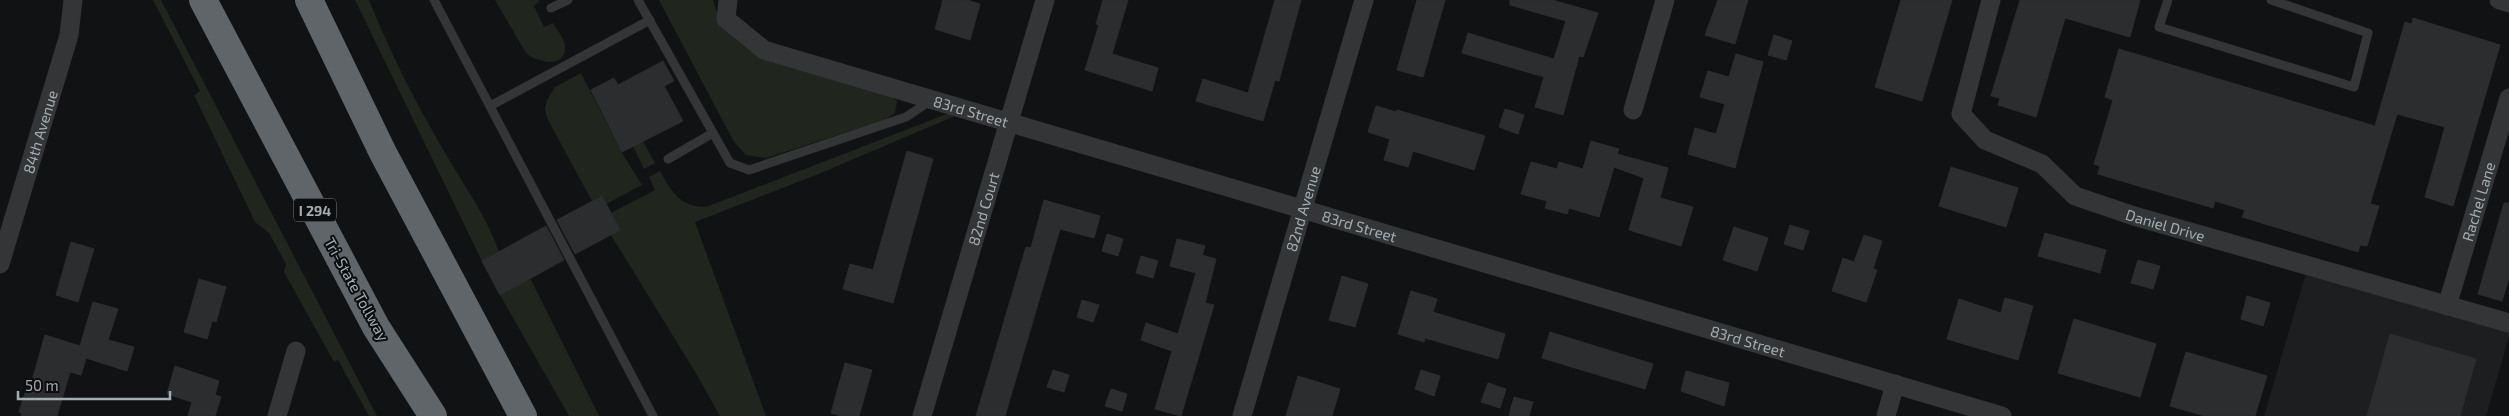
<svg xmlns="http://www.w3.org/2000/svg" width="2509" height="416" viewBox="0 0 2509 416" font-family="'Exo 2',sans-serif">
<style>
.built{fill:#1d1e1f}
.green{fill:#20251e}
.building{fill:#2c2d2f;stroke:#2b2d2e}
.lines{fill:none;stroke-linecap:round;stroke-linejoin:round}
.service{stroke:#333537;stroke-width:9}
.minor{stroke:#333537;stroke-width:19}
.motorway{stroke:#5f6568;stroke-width:28}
.labels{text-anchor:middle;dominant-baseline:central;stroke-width:4;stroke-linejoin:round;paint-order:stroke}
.shield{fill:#0c0d0e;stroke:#767e81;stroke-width:1}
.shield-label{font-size:14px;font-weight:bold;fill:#a4aeb2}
.street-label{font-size:15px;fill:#a4aeb2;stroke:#0c0d0e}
</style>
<rect width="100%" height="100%" fill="#111213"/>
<!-- built -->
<polygon class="built" points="2308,266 2509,323 2509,337 2486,416 2264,416"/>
<!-- green -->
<g class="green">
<polygon points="153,0 161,0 377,416 369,416 338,360 334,362 284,272 286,264 269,233 255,222 194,95 200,91"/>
<path d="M355 0H369C390 52 415 102 444 151 463 184 486 215 499 252L482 261Z"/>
<path d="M495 0H539L538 3 534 6 544 27 553 23C557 30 566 40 565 49 564 69 536 62 526 53Z"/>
<path d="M659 0H713C722 31 735 41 762 57L890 96 897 101 895 113 884 120 766 158 746 155 734 142Z"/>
<polygon points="581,73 622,153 642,185 606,204 601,196 592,201 547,118 545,109 547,100 555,87"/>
<path d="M947 114 955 116 821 173 695 222 766 416H720L697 375 611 235 620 230 611 213 655 190 649 177 660 171C671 192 681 207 706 207Z"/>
<polygon points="643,141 655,163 644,169 633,146"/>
<polygon points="530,278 599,416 569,416 500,295"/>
</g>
<!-- building -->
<g class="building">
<polygon points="943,0 967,0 980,4 970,40 935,29"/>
<polygon points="1103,0 1128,0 1112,54 1158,68 1152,91 1085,70 1099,25 1096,24"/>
<polygon points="1275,0 1301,0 1279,81 1275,80 1263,121 1196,101 1203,79 1248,93"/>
<polygon points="1417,0 1445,0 1423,77 1397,70"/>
<polygon points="1510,0 1552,0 1598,13 1583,57 1579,56 1563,115 1535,107 1544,77 1462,53 1468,33 1554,59 1566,21 1510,5"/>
<polygon points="1718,0 1748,0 1735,44 1705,35"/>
<polygon points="1901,0 1952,0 1922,101 1875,87"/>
<polygon points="2020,0 2140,0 2130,37 2065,18 2036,117 1998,105 2000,98 1991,96"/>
<polygon points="2413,18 2500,45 2453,206 2425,197 2445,127 2397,114 2370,204 2379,206 2367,246 2360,245 2358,252 2242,217 2245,210 2215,201 2213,208 2098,174 2100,166 2094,164 2113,100 2105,97 2119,49 2375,126 2405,22 2412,24"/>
<polygon points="1774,35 1792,41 1786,60 1768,55"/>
<polygon points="1736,54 1763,62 1735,168 1688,154 1695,128 1716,134 1725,104 1700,97 1708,71 1729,77"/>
<polygon points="663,61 674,81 664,86 683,121 622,152 591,90 614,78 618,85"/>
<polygon points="1376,106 1396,112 1397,110 1485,136 1474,170 1413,151 1408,167 1384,160 1390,139 1368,132"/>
<polygon points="1505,109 1524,115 1518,134 1499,127"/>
<polygon points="1591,141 1619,149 1617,154 1668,168 1660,198 1693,207 1681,246 1629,230 1644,178 1614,167 1599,217 1569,208 1567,214 1545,208 1547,201 1521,194 1531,162 1557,169 1559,162 1583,169"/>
<polygon points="907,151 933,159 893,303 843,289 850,264 873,270"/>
<polygon points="1951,167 2018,188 2006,227 1939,206"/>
<polygon points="602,196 620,230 575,254 557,220"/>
<polygon points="1044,200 1100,216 1094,238 1060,229 1005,416 976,416 1026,247 1031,248"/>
<polygon points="2504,203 2509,203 2509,278 2502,301 2478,294"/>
<polygon points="1790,225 1809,231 1803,250 1784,244"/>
<polygon points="546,226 564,260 500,295 482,261"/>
<polygon points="1734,227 1768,238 1757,271 1723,260"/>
<polygon points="2045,233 2106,250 2100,273 2038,256"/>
<polygon points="1107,234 1123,239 1118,256 1102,251"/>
<polygon points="1864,235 1882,241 1873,269 1877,270 1866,302 1832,291 1843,258 1854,262"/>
<polygon points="1177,239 1205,246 1202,255 1216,259 1205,303 1214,305 1181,416 1155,409 1172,351 1141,340 1146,323 1178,334 1196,273 1170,266"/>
<polygon points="71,242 94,249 78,302 56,295"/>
<polygon points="1141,256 1158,261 1153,278 1136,273"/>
<polygon points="2138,260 2160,266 2153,289 2131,283"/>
<polygon points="1342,276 1368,284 1355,327 1329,320"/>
<polygon points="199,279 226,287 216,322 212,321 207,339 184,332"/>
<polygon points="1411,291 1437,299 1433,312 1505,334 1498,359 1425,338 1424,342 1398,334"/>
<polygon points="2247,296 2270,303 2263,326 2241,319"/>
<polygon points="2005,298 2033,306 2018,360 1947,339 1959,299 2001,313"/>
<polygon points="1082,300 1099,305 1093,322 1077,317"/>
<polygon points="93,302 118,309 108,340 134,347 127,371 86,358 81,375 70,372 57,416 21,416 22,413 19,412 26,390 29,391 45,335 80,346"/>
<polygon points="2074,319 2156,344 2140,397 2058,373"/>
<polygon points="1550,332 1653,364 1645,389 1542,358"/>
<polygon points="2390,334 2476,359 2460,416 2367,416"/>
<polygon points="2186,352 2267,376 2255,416 2205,416 2170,406"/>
<polygon points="845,363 872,370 859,416 841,416 831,413"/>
<polygon points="175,366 219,381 215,395 221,397 215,416 188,416 192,402 167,394"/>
<polygon points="1053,370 1069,375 1064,392 1047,387"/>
<polygon points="1421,370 1440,376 1434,396 1415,389"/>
<polygon points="1686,371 1729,383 1724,406 1681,391"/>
<polygon points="1298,376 1340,389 1332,416 1286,416"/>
<polygon points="1488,383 1506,389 1500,408 1481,402"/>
<polygon points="1111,389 1127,394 1122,411 1105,406"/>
<polygon points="1514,397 1533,402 1529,416 1509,416"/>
</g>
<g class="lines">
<!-- service -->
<g class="service">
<polyline points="434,0 653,416"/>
<polyline points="638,0 730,163 749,170 906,117 930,101"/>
<polyline points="2168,0 2159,27 2354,87 2368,33 2271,0"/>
<polyline points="551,8 568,0"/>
<polyline points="490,106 650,20"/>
<polyline points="668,159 713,133"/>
</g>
<!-- minor -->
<g class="minor">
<path id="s1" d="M728 0 726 19 764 50 2002 416"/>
<path id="s2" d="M1991 0 1961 114 1985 140 2042 164 2075 196 2134 216 2509 323"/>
<polyline points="2499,0 2509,3"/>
<polyline points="1633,110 1665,0"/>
<path id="s3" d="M0 264 69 35 73 0"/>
<path id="s4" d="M2447 306 2509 98"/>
<polyline points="277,416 296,351"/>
<path id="s5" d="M922 416 1045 0"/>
<path id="s6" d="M1242 416 1364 0"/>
<polyline points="1886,416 1895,384"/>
</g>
<!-- motorway -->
<g class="motorway">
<polyline points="203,0 376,327 433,416"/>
<polyline points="309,0 383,153 523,416"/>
</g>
</g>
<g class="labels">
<!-- shield labels -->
<rect class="shield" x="294" y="198.5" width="42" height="23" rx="4"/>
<g class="shield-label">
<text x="315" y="210">I 294</text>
</g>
<!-- street labels -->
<g class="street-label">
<text stroke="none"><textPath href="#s1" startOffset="284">83rd Street</textPath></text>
<text stroke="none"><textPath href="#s3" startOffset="138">84th Avenue</textPath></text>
<text stroke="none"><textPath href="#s4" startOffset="109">Rachel Lane</textPath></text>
<text stroke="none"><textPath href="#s5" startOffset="216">82nd Court</textPath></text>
<text stroke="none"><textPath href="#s6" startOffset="216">82nd Avenue</textPath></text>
<text stroke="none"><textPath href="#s2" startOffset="356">Daniel Drive</textPath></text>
<text stroke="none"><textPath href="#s1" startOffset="689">83rd Street</textPath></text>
<text transform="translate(357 289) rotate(61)">Tri-State Tollway</text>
<text stroke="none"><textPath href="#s1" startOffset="1094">83rd Street</textPath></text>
</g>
</g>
<!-- scale -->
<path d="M18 391v8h152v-8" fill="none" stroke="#a4aeb2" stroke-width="2.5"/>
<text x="25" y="391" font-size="15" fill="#a4aeb2" stroke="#0c0d0e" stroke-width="4" paint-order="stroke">50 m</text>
</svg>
